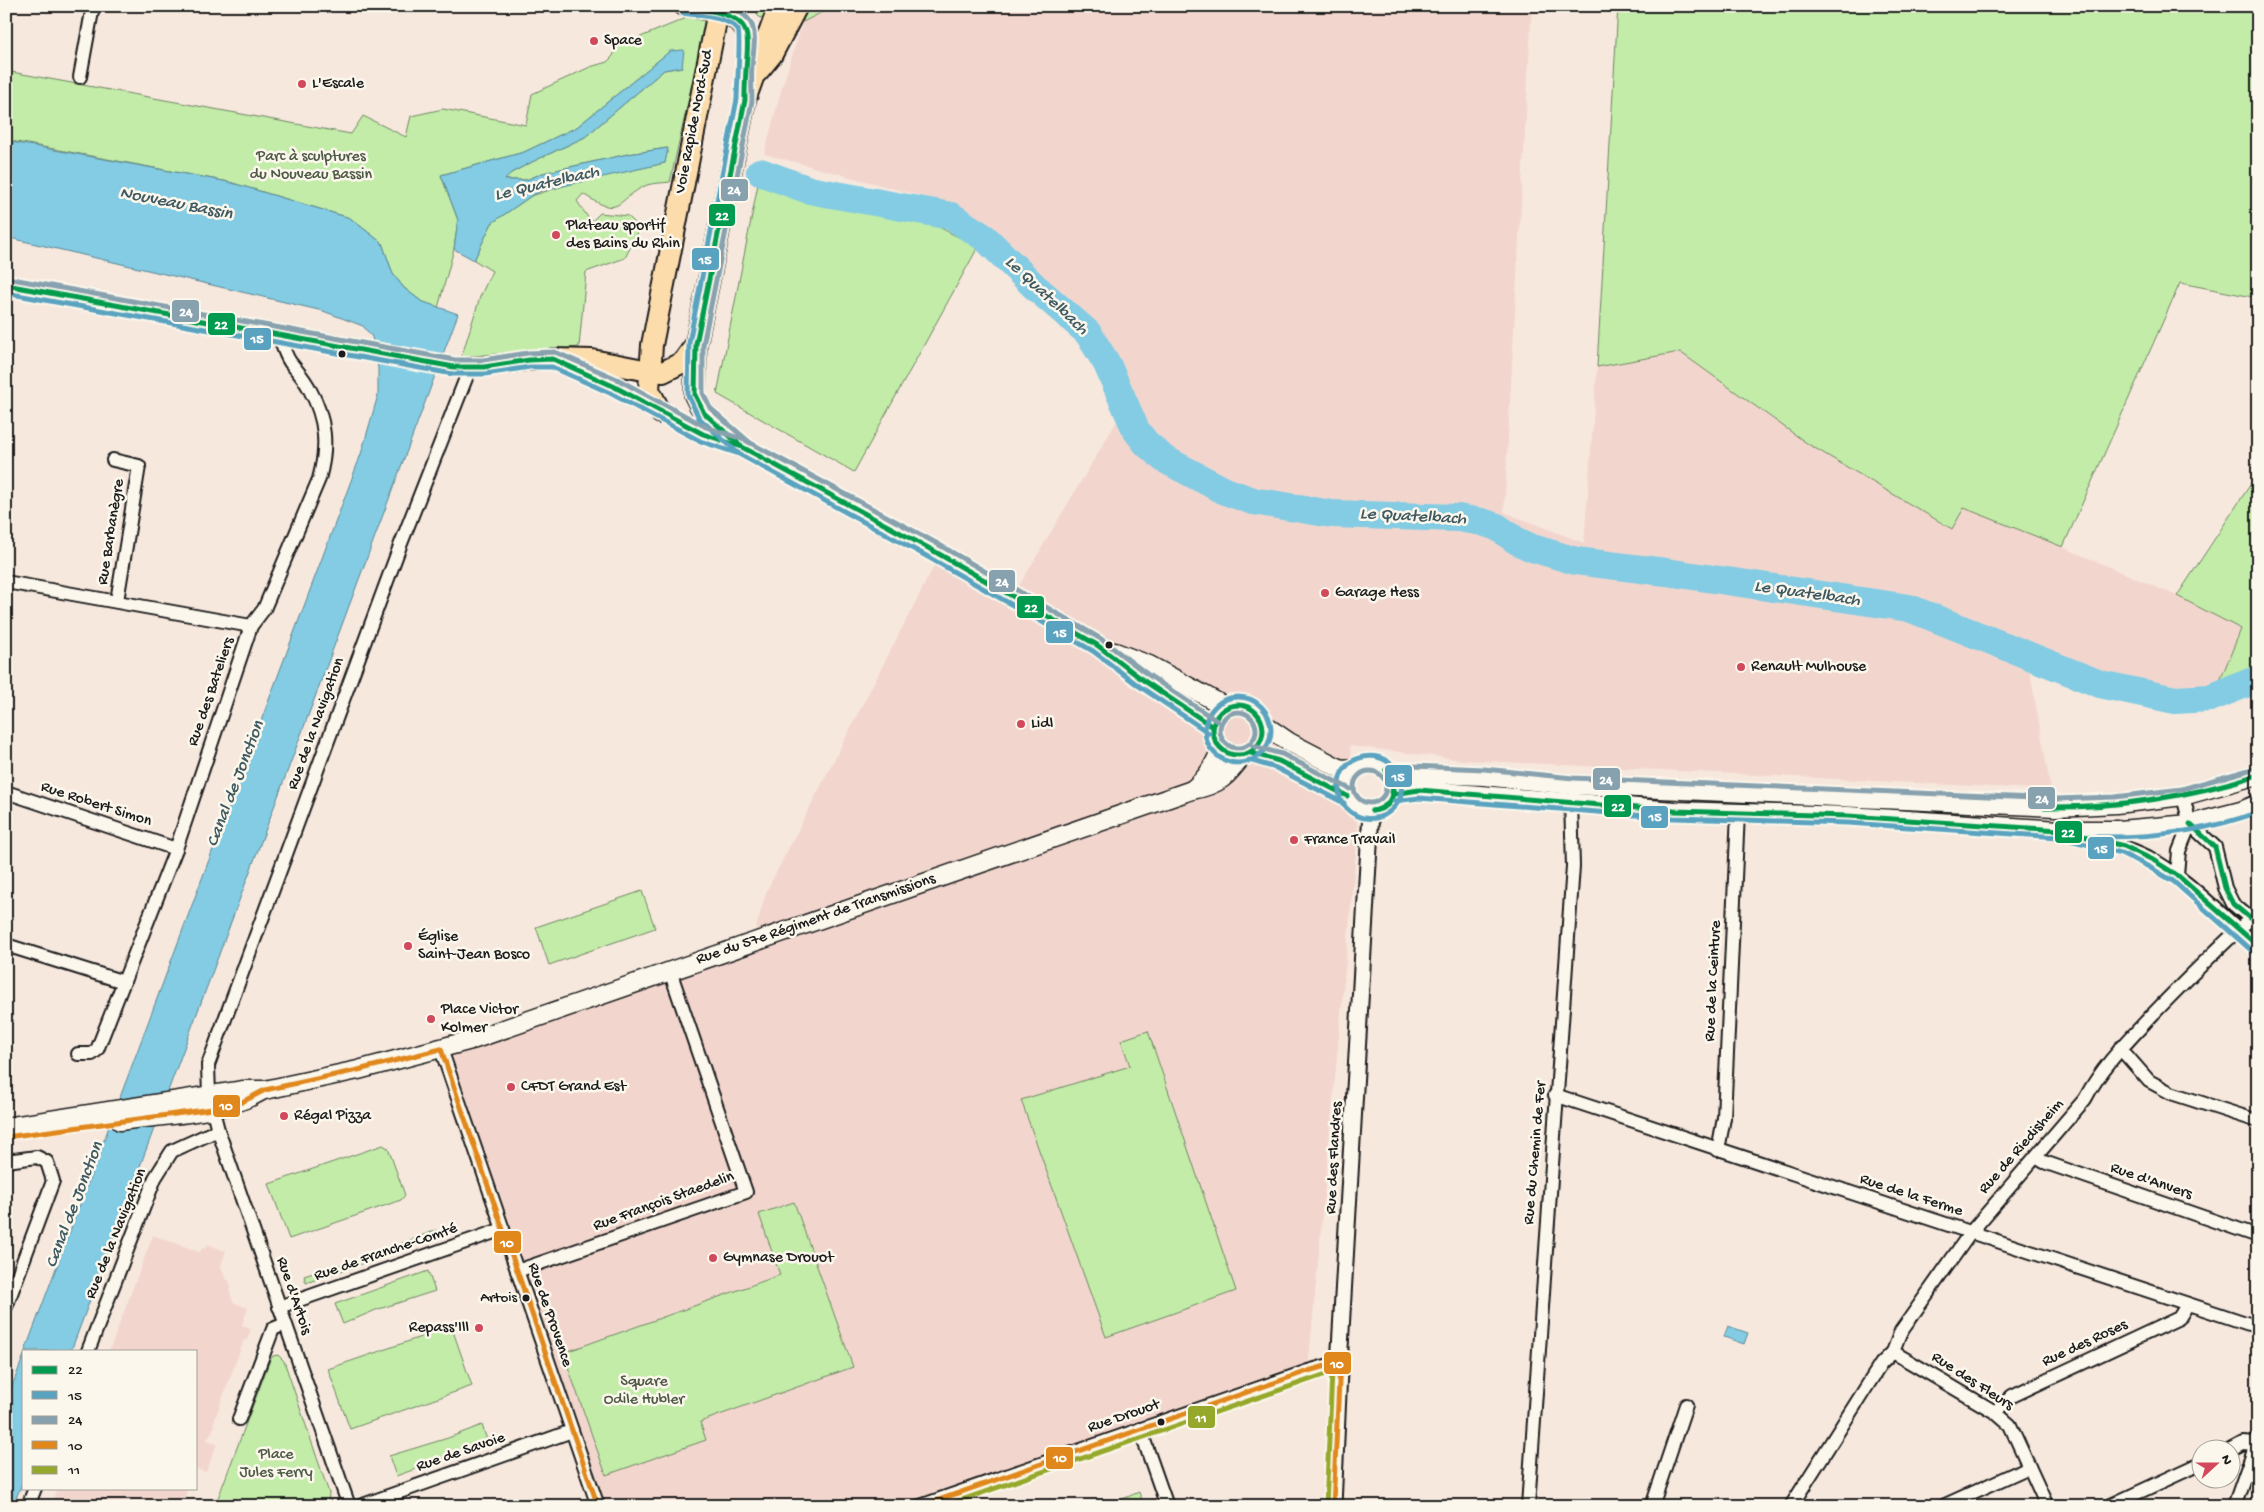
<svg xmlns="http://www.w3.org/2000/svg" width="2264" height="1512" viewBox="0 0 2264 1512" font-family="'Gochi Hand',sans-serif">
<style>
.built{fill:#f2d6ce}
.green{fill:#c2eca8;stroke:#6f8462}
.water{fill:#83cce3;stroke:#5a8693}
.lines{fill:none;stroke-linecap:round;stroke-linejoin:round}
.river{stroke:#83cce3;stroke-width:28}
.minor-casing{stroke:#1c1c1c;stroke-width:16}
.tertiary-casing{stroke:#1c1c1c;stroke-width:19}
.secondary-casing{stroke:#1c1c1c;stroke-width:21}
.primary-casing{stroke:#1c1c1c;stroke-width:22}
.trunk-casing{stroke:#1c1c1c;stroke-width:24}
.motorway-casing{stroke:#1c1c1c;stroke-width:26}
.minor{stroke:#fbf7ec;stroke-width:12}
.tertiary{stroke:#fbf7ec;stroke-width:15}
.secondary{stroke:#fbf7ec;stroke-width:18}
.primary{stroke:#fddcac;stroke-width:19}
.trunk{stroke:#fddcac;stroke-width:20}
.motorway{stroke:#fddcac;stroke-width:22}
.bus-1-casing{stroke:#fbf7ec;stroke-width:9}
.bus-2-casing{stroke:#fbf7ec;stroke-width:9}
.bus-3-casing{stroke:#fbf7ec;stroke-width:9}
.bus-4-casing{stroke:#fbf7ec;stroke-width:9}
.bus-5-casing{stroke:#fbf7ec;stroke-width:9}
.bus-1{stroke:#009b4e;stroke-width:5}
.bus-2{stroke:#5aa3c0;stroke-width:5}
.bus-3{stroke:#88a1ae;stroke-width:5}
.bus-4{stroke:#e1881d;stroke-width:5}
.bus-5{stroke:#96a82b;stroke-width:5}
.poi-dot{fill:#d1495b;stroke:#fbf7ec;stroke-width:2}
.bus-dot{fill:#1c1c1c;stroke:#fbf7ec;stroke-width:2}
.labels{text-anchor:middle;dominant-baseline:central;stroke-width:5;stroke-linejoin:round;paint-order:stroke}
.bus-label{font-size:15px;fill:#1c1c1c;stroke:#fbf7ec;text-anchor:end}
.poi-label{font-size:16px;fill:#1c1c1c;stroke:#fbf7ec;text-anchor:start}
.street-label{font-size:16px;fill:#1c1c1c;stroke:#fbf7ec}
.park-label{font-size:16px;fill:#4e5a46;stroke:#fbf7ec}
.water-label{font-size:18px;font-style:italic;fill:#405a62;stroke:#fbf7ec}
.line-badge{stroke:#fbf7ec;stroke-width:2}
.badge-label{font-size:14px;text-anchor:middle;font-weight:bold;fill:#fff}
</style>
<rect width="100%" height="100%" fill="#f7e8de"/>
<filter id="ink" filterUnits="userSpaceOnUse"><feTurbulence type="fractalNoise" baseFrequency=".02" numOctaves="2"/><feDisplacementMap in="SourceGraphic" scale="10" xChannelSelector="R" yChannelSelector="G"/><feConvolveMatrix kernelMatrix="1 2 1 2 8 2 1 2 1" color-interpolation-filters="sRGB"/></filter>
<g filter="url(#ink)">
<!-- built -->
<g class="built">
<polygon points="834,6 1532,6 1504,512 1584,543 1597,367 1680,352 1808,444 1952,529 1964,507 2063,547 2177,596 2242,629 2215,693 2029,666 2051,790 1464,760 1350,746 1358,830 1308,1371 901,1506 606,1506 451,1053 750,949 766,892 935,564 1008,604 1130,399 1107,340 1038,273 936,200 764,154 782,87 803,22"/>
<polygon points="153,1235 200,1252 202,1248 205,1249 207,1244 226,1251 221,1266 226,1280 228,1279 232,1288 229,1289 233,1302 248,1308 242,1325 251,1329 247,1340 244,1340 213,1424 215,1426 207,1440 217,1444 206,1472 196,1469 196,1351 109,1351"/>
<polygon points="57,1488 188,1488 182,1506 51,1506"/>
</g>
<!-- green -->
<g class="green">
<polygon points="754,6 770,6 765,15 761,18 758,16"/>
<polygon points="803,6 834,6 803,22"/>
<polygon points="1618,6 2244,6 2258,22 2258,298 2180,283 2063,547 1964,508 1952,529 1808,444 1680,352 1597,367"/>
<path d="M694 15 706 22 670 182C663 183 653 183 647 185 614 200 623 220 583 194L577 201 591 222 600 213 628 216 640 228 625 258 586 272 579 347 463 358 462 355 480 297 492 271 474 260 492 223 531 196 582 180 665 163 667 148 628 154 543 173 526 180H504L511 173 532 162 585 137 664 70 682 67 670 51 577 127 524 152 441 175 458 220 454 249 438 308 421 301 404 288 393 274 382 243 350 218 229 182 6 140V71L351 134 363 116 406 137 411 116 443 109 526 125 532 94 590 67 607 62 613 56 616 47Z"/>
<polygon points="759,179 810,199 929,222 978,247 854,472 717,394"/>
<polygon points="2258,473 2258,676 2215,693 2241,629 2177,596"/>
<polygon points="642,891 655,928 549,965 536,927"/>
<polygon points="1148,1031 1236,1291 1106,1337 1021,1100 1130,1066 1121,1040"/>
<polygon points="383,1145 388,1148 405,1195 401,1200 289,1239 269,1184"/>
<polygon points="794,1202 853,1367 700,1422 706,1440 606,1475 563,1353 780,1275 759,1214"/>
<polygon points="436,1230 439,1237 306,1283 304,1276 371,1255"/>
<polygon points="428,1271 435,1291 376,1310 343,1324 335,1304"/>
<polygon points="447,1328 453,1331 472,1386 350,1429 328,1369"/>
<polygon points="278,1355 284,1361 329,1493 328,1506 215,1506 270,1360 273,1356"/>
<polygon points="482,1425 488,1443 396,1476 389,1456 448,1438"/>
<polygon points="1139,1492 1144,1506 1106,1506"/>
</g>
<!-- water -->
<g class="water">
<polygon points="684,50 682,67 664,70 585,137 532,162 511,173 505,180 526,180 543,173 628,154 668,148 665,163 541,191 531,196 492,223 474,260 454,249 458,220 441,175 524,152 577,127 670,51"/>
<polygon points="6,141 229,182 350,218 382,243 393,274 404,288 421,301 458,314 71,1351 25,1351 361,454 378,395 378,368 372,337 363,326 323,311 6,237"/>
<polygon points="1728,1326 1748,1333 1744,1344 1724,1337"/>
<polygon points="24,1355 24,1478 13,1506 6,1506 6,1402"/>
</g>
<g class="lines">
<!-- river -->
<polyline class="river" points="760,172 809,190 951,216 985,238 1034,286 1088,333 1107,364 1136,430 1146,443 1164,459 1225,491 1253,501 1332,514 1458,518 1482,522 1497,527 1517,541 1532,548 1576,561 1666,572 1909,608 2100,684 2175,700 2210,698 2258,679"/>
<defs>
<g id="minor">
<polyline points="80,77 93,6"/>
<polyline points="113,460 139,466 117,601"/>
<polyline points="6,582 251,626"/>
<polyline points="6,792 176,849"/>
<polyline points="2183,796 2190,824"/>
<polyline points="2190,824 2215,847 2225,888 2233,904 2258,925"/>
<path d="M2079 835C2103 841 2126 846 2148 857 2189 879 2222 917 2258 946"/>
<polyline points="2177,875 2179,851 2190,824"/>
<polyline points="6,945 124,982"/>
<polyline points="2120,1048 2149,1081 2171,1093 2258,1121"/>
<polyline points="441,1049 598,1506"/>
<path d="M78 1054H92L97 1050 176 849 251 626 264 609 319 479C328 447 326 419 310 390 305 379 297 371 290 362 284 353 282 343 278 333"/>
<polyline points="1555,1095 2258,1327"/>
<polyline points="1718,1150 1724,1118 1738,813"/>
<polyline points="2036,1157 2044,1162 2258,1236"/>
<polyline points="6,1161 37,1157 47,1162 53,1181 6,1307"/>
<polyline points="517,1271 746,1192 670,971"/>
<polyline points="279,1307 503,1229"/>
<polyline points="88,1351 155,1178 172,1151 218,1130"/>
<polyline points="1893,1352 1995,1412 2010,1425 2047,1506"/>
<polyline points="1995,1412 2012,1396 2179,1318 2187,1305"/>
<polyline points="239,1419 273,1329 285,1324"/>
<polyline points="1140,1429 1167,1506"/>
<polyline points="2230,1450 2243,1443 2255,1444"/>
<polyline points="28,1506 35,1488"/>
<polyline points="349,1506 218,1130 209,1095 208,1065 400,546 470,368"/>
<polyline points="360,1506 572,1431"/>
<polyline points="920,1506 1308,1371 1340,1362"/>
<polyline points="1528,1506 1573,866 1571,802"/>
<polyline points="1652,1506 1686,1405"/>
<path d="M1791 1506 1881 1364 1893 1352 1901 1331 1971 1232 2085 1099C2102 1066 2129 1040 2154 1013 2185 981 2217 949 2250 919"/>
<polyline points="1943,1506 2029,1467"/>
<polyline points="2109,1506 2202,1463"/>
<polyline points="2234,1506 2258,1438"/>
</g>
<polyline id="tertiary" points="1333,1506 1340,1348 1371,812"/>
<g id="secondary">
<polyline points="556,360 613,386 703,434 742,447 932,550 1097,645 1143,680 1213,727"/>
<polyline points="1115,652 1149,665 1226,707"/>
<circle cx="1238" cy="730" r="25"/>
<polyline points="1264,725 1289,742 1341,769 1355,768"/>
<polyline points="1251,753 1279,761 1347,796"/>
<circle cx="1370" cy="787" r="24"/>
<polyline points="1389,772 1484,776 1572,785 2056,807 2116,804 2183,796 2258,775"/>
<path d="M1192 790C1207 778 1214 766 1221 749"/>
<polyline points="1393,794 1419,790 1674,811 1848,816 2059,830 2119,830 2190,824 2241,811 2258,804"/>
<path d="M120 1121C167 1114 219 1115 260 1092"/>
<path d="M6 1127 244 1090H265L358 1070 475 1039 1192 790C1219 785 1227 777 1243 755"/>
</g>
<g id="primary">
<path d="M684 6C765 20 745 27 745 96"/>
<path d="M6 285 454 367C488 368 520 360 553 359"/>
</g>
<g id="trunk">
<polyline points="553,359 592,360 649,371 663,372 683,362 696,344"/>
<polyline points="661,413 649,390 652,345 719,6"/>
<polyline points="742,447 704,413 695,395 696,344 745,100 779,6"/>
</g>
<polyline id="motorway" points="757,71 771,54 796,6"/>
</defs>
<!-- minor casing -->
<use href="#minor" class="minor-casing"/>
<!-- tertiary casing -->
<use href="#tertiary" class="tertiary-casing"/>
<!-- secondary casing -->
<use href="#secondary" class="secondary-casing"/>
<!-- primary casing -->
<use href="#primary" class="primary-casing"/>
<!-- trunk casing -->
<use href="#trunk" class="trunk-casing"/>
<!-- motorway casing -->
<use href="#motorway" class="motorway-casing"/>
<!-- minor -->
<use href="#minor" class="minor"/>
<!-- tertiary -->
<use href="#tertiary" class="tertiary"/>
<!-- secondary -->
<use href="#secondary" class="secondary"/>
<!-- primary -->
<use href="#primary" class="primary"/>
<!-- trunk -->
<use href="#trunk" class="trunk"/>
<!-- motorway -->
<use href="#motorway" class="motorway"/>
<defs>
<g id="bus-1">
<path d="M686 6C768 19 744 31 745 100L696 344 695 395 704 413 742 447"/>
<polyline points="6,285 454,367 484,367 529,360 553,359 613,386 703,434 742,447 932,550 1097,645 1143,680 1213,727"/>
<circle cx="1238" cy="730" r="25"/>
<polyline points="1251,753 1279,761 1347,796"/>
<polyline points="1393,794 1419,790 1674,811 1848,816 2059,830 2124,846 2153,860 2177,875 2258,946"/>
<path d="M2044 807C2118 808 2188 797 2258 775"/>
<path d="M1372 811C1395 807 1397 786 1386 770"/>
<path d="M1372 811C1397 808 1397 787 1386 770"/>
<polyline points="2190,824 2215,847 2225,888 2233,904 2258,925"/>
</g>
<g id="bus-2">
<path d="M683 13C698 16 728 16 738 30 741 35 737 88 737 99L689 343 688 395 699 418 739 454"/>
<polyline points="6,293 453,374 485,374 530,367 552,367 610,393 700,441 739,454 928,557 1093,651 1139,686 1209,733"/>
<circle cx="1238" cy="730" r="33"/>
<polyline points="1249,760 1276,768 1344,803"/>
<path d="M1340 797C1329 750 1395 741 1401 784 1402 791 1401 799 1396 805 1380 825 1354 822 1341 801"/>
<polyline points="1394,801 1419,798 1673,818 1848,823 2058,837 2121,853 2149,867 2173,881 2253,952"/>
<path d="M2094 837C2150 838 2205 832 2258 812"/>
</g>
<g id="bus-3">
<path d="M726 6C761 17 755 36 752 66 751 77 752 89 752 101L703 345V393L710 408 749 442"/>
<polyline points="7,278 455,360 483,360 528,353 555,352 617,379 706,427 745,440 936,543 1101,639 1147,674 1217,721"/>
<circle cx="1238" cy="730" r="18"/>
<polyline points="1253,746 1282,754 1350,789"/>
<polyline points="1389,765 1484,769 1573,778 2056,799 2115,797 2182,789 2256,768"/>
<circle cx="1370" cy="787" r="16"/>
</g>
<g id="bus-4">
<polyline points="441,1049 598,1506"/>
<polyline points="6,1137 212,1109 242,1102 265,1090 358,1070 441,1049"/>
<polyline points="921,1506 1308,1371 1340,1362 1333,1506"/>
</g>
<polyline id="bus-5" points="944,1506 1332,1372 1326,1506"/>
</defs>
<!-- bus-1 casing -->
<use href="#bus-1" class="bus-1-casing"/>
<!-- bus-2 casing -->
<use href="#bus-2" class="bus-2-casing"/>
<!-- bus-3 casing -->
<use href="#bus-3" class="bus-3-casing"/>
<!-- bus-4 casing -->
<use href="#bus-4" class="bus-4-casing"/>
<!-- bus-5 casing -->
<use href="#bus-5" class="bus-5-casing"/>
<!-- bus-1 -->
<use href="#bus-1" class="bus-1"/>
<!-- bus-2 -->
<use href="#bus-2" class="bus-2"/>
<!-- bus-3 -->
<use href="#bus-3" class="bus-3"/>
<!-- bus-4 -->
<use href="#bus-4" class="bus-4"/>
<!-- bus-5 -->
<use href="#bus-5" class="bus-5"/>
</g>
</g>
<!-- markers -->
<g class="poi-dot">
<circle cx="594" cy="41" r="5"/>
<circle cx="302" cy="84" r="5"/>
<circle cx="556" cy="235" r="5"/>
<circle cx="1325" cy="593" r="5"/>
<circle cx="1741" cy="667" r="5"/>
<circle cx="1021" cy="724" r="5"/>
<circle cx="1294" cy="840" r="5"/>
<circle cx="408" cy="946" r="5"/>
<circle cx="431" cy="1019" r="5"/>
<circle cx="511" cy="1087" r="5"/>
<circle cx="284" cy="1116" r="5"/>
<circle cx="713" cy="1258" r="5"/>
<circle cx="479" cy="1328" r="5"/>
</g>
<g class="bus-dot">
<circle cx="342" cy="354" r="4.5"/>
<circle cx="1109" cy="645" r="4.5"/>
<circle cx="526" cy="1298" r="4.5"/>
<circle cx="1161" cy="1422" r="4.5"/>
</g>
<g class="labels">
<!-- bus labels -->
<g class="bus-label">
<text x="517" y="1298">Artois</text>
</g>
<!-- poi labels -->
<g class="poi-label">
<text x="604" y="41">Space</text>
<text x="312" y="84">L'Escale</text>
<text x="566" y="226">Plateau sportif<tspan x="566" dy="18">des Bains du Rhin</tspan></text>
<text x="1335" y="593">Garage Hess</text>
<text x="1751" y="667">Renault Mulhouse</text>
<text x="1031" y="724">Lidl</text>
<text x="1304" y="840">France Travail</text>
<text x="418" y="937">Église<tspan x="418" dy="18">Saint-Jean Bosco</tspan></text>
<text x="441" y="1010">Place Victor<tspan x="441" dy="18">Kolmer</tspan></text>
<text x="521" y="1087">CFDT Grand Est</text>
<text x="294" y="1116">Régal Pizza</text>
<text x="723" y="1258">Gymnase Drouot</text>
<text x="469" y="1328" text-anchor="end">Repass'Ill</text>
</g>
<!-- street labels -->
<g class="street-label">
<text transform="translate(695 122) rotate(-79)">Voie Rapide Nord-Sud</text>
<text transform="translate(112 532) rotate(-81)">Rue Barbanègre</text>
<text transform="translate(212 692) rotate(-71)">Rue des Bateliers</text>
<text transform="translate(317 724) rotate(-70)">Rue de la Navigation</text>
<text transform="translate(96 805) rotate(18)">Rue Robert Simon</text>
<text transform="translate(816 920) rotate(-19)">Rue du 57e Régiment de Transmissions</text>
<text transform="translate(1714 981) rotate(-87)">Rue de la Ceinture</text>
<text transform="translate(2022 1147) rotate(-49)">Rue de Riedisheim</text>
<text transform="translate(1536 1153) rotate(-85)">Rue du Chemin de Fer</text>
<text transform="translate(1335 1158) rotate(-87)">Rue des Flandres</text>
<text transform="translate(2151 1182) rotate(19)">Rue d'Anvers</text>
<text transform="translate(1911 1196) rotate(18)">Rue de la Ferme</text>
<text transform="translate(664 1202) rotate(-20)">Rue François Staedelin</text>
<text transform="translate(117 1234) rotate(-68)">Rue de la Navigation</text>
<text transform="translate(386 1253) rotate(-19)">Rue de Franche-Comté</text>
<text transform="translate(293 1296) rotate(71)">Rue d'Artois</text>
<text transform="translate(549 1315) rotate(71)">Rue de Provence</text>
<text transform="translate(2085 1344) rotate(-25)">Rue des Roses</text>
<text transform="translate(1972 1382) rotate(33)">Rue des Fleurs</text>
<text transform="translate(1124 1417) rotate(-19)">Rue Drouot</text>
<text transform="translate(461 1453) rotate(-19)">Rue de Savoie</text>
</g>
<!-- park labels -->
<g class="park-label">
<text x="311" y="157">Parc à sculptures<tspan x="311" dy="18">du Nouveau Bassin</tspan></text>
<text x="644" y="1382">Square<tspan x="644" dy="18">Odile Hubler</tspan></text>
<text x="276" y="1455">Place<tspan x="276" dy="18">Jules Ferry</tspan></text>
</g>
<!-- water labels -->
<g class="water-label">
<text transform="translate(547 184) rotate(-13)">Le Quatelbach</text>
<text transform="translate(176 204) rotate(11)">Nouveau Bassin</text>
<text transform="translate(1046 296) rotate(43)">Le Quatelbach</text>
<text transform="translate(1413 517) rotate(3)">Le Quatelbach</text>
<text transform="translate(1807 594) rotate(8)">Le Quatelbach</text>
<text transform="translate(236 784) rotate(-69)">Canal de Jonction</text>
<text transform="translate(75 1205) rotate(-69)">Canal de Jonction</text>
</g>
</g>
<g class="line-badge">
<rect x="720" y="178" width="29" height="24" rx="5" fill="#88a1ae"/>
<rect x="708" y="203" width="28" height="24" rx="5" fill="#009b4e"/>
<rect x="691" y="247" width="29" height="24" rx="5" fill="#5aa3c0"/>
<rect x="171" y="299" width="29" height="24" rx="5" fill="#88a1ae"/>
<rect x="207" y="312" width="29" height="24" rx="5" fill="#009b4e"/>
<rect x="243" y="327" width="29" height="24" rx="5" fill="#5aa3c0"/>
<rect x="988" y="569" width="28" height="24" rx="5" fill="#88a1ae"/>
<rect x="1016" y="595" width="29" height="24" rx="5" fill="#009b4e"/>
<rect x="1045" y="620" width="29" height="24" rx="5" fill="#5aa3c0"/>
<rect x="1384" y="764" width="29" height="24" rx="5" fill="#5aa3c0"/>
<rect x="1592" y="767" width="29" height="24" rx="5" fill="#88a1ae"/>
<rect x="2027" y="786" width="29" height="24" rx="5" fill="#88a1ae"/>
<rect x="1603" y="794" width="29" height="24" rx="5" fill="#009b4e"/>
<rect x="1640" y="805" width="29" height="24" rx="5" fill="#5aa3c0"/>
<rect x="2054" y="820" width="29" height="24" rx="5" fill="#009b4e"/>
<rect x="2087" y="836" width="28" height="24" rx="5" fill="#5aa3c0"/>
<rect x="212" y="1094" width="29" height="24" rx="5" fill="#e1881d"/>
<rect x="493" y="1230" width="29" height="24" rx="5" fill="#e1881d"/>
<rect x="1323" y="1351" width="29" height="24" rx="5" fill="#e1881d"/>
<rect x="1187" y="1405" width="29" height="24" rx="5" fill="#96a82b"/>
<rect x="1045" y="1446" width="29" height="24" rx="5" fill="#e1881d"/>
</g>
<g class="badge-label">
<text x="734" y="194">24</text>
<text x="722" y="220">22</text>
<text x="705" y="264">15</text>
<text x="186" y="316">24</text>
<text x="221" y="329">22</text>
<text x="257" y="343">15</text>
<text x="1002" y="586">24</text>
<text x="1031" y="612">22</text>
<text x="1060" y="637">15</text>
<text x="1398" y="781">15</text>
<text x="1606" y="784">24</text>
<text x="2042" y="803">24</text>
<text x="1618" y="811">22</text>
<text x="1655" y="821">15</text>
<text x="2068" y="837">22</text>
<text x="2101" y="853">15</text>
<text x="226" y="1110">10</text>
<text x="507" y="1247">10</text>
<text x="1337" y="1368">10</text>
<text x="1201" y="1422">11</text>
<text x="1060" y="1462">10</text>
</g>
<!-- margin -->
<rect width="2264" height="1512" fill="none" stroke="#fbf7ec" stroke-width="25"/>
<rect x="12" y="12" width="2239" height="1487" fill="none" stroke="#1c1c1c" stroke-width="2" filter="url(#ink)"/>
<!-- legend -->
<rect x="22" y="1350" width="175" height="140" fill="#fbf7ec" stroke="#a29f99"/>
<rect x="32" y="1366" width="25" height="8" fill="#009b4e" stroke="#a29f99"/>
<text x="68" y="1374" font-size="15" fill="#1c1c1c">22</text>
<rect x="32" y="1391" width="25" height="8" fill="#5aa3c0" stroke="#a29f99"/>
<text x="68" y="1400" font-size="15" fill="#1c1c1c">15</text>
<rect x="32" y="1416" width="25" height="8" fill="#88a1ae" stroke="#a29f99"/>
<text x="68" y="1424" font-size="15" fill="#1c1c1c">24</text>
<rect x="32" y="1441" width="25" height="8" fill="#e1881d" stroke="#a29f99"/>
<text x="68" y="1450" font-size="15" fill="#1c1c1c">10</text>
<rect x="32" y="1466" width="25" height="8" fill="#96a82b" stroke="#a29f99"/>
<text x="68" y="1474" font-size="15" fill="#1c1c1c">11</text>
<!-- north arrow -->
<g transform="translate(2216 1464) rotate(69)"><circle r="24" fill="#fbf7ec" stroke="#a29f99"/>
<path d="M0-4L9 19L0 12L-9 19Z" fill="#d1495b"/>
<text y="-8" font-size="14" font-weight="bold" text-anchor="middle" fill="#1c1c1c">N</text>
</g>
</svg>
